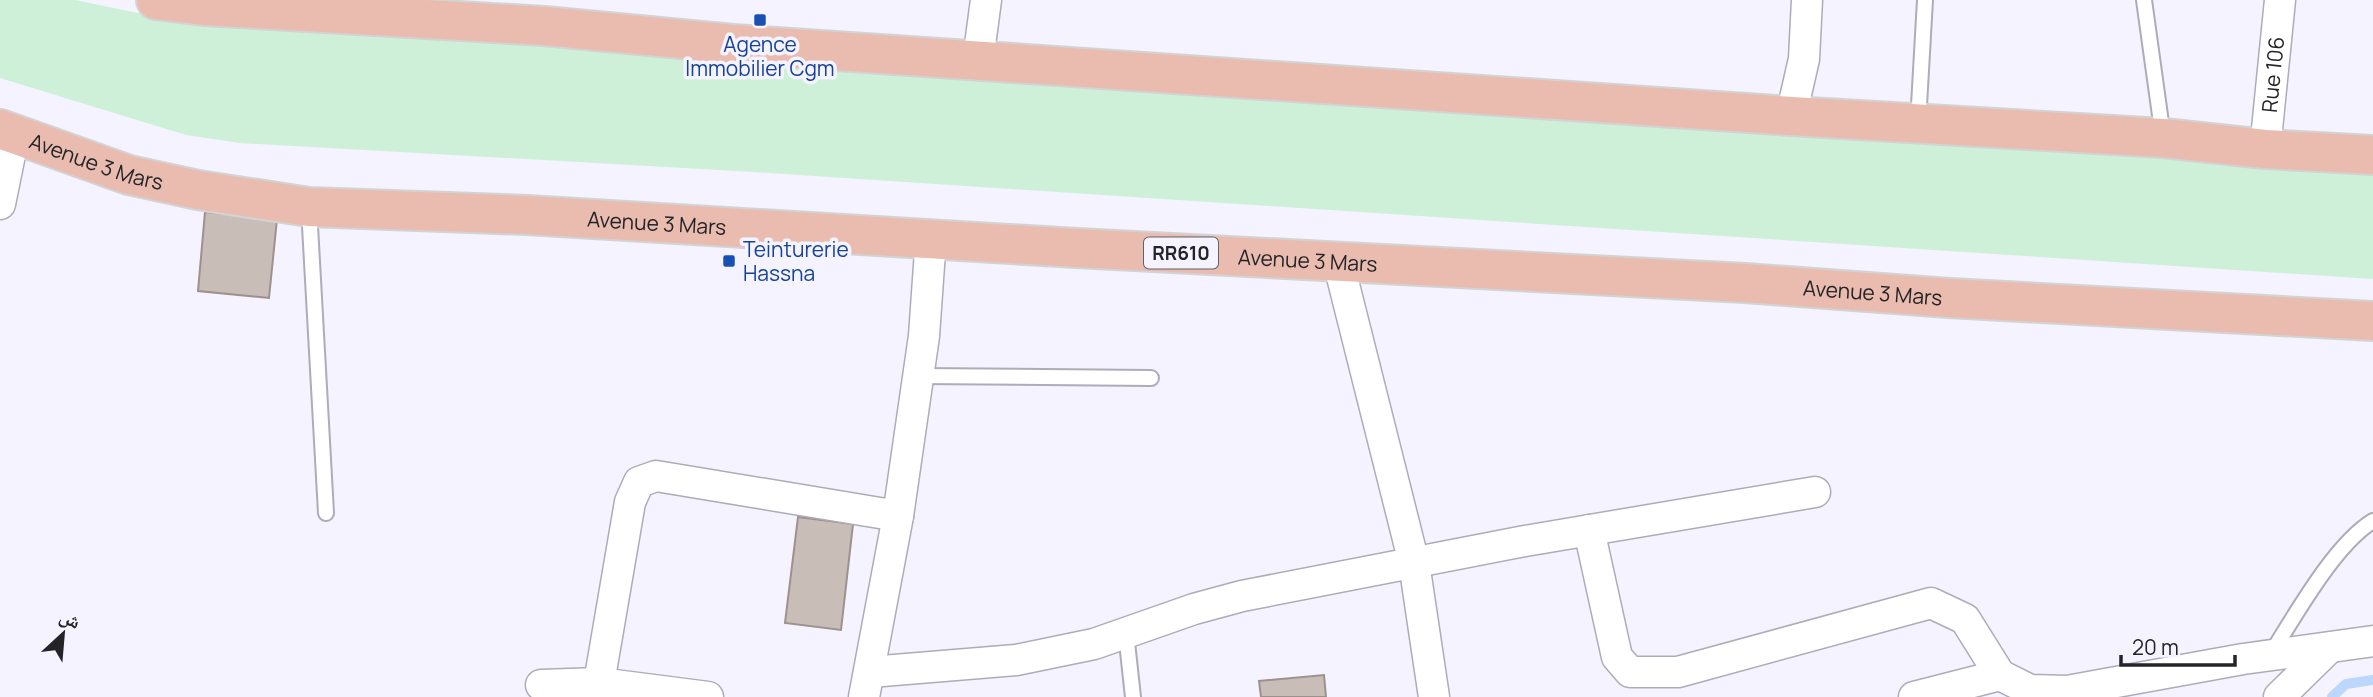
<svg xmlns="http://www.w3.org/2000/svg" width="2373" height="697" viewBox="0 0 2373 697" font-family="Manrope,'Noto Naskh Arabic',sans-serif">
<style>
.green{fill:#cef0d8}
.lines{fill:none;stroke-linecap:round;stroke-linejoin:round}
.stream{stroke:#bbd7fb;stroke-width:10}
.building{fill:#c8bdb7;stroke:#9c918c;stroke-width:2}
.lane-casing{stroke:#adacb7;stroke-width:18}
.street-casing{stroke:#adacb7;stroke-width:33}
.primary-casing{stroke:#d3d3d4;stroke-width:42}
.lane{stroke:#fff;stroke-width:14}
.street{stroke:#fff;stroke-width:30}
.primary{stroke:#e9bcaf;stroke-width:38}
.transit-dot{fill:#1a4fb4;stroke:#f4f3ff;stroke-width:2.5}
.labels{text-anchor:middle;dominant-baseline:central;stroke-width:7;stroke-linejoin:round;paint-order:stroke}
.shield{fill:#f4f3ff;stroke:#626268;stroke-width:2}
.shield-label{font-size:19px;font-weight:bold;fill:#242428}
.transit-label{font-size:21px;fill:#164399;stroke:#f4f3ff}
.street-label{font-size:21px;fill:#242428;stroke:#f4f3ff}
</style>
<rect width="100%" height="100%" fill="#f4f3ff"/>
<!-- green -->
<polygon class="green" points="0,0 75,0 138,13 1046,80 2373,163 2373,279 754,172 240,143 186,135 0,78"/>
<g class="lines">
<!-- stream -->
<polyline class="stream" points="2332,697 2346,684 2373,680"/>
</g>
<!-- building -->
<g class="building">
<polygon points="205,212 277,219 269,298 198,291"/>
<polygon points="798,517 853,524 841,630 785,623"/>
<polygon points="1324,675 1326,697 1261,697 1259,681"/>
</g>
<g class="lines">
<defs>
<g id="lane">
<polyline points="2144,0 2163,137"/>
<polyline points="1918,123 1925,0"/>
<polyline points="309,208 326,513"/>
<polyline points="918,376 1151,378"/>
<polyline points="1126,633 1133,697"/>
<path d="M2270 655C2295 616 2334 545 2373 521"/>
</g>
<g id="street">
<polyline points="978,60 986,0"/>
<polyline points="1791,116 1804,59 1807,0"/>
<path id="s1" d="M2265 149 2280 0"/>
<polyline points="0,204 14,135"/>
<polyline points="1338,261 1414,563 1434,697"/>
<polyline points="1589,530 1617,657 1630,672 1678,672 1931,603 1965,619 2000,675 2030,690 2067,691 2243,659 2373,641"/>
<polyline points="870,672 1016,660 1094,644 1194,609 1242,596 1525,541 1815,492"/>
<polyline points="599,683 630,502 639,482 656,476 898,516"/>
<polyline points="541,685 599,683 708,697"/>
<polyline points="864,697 898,516 924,336 931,237"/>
<polyline points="1914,697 2000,675"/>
<polyline points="2279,697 2329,648"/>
</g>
<g id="primary">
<polyline points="156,0 204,6 544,26 733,44 1791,116 2163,138 2265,149 2373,155"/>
<path id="s2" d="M0 129 129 175 198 190 309 207 527 215 1077 248 1745 283 1949 298 2373 321"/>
</g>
</defs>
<!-- lane casing -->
<use href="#lane" class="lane-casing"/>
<!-- street casing -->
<use href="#street" class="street-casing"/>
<!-- primary casing -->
<use href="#primary" class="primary-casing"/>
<!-- lane -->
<use href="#lane" class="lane"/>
<!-- street -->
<use href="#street" class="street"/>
<!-- primary -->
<use href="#primary" class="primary"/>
</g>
<!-- markers -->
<g class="transit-dot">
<rect x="753" y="13" width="14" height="14" rx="3.5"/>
<rect x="722" y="254" width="14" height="14" rx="3.5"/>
</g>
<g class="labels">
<!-- shield labels -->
<rect class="shield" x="1144" y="237.5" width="74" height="31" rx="5"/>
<g class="shield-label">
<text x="1181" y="253">RR610</text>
</g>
<!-- transit labels -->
<g class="transit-label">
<text x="760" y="44">Agence<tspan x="760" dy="24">Immobilier Cgm</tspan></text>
<text x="743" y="249" text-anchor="start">Teinturerie<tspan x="743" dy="24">Hassna</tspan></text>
</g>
<!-- street labels -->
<g class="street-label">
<text stroke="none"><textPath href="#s1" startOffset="75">Rue 106</textPath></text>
<text stroke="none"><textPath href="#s2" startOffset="102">Avenue 3 Mars</textPath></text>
<text stroke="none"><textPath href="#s2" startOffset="668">Avenue 3 Mars</textPath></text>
<text stroke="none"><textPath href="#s2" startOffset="1320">Avenue 3 Mars</textPath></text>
<text stroke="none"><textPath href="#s2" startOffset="1886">Avenue 3 Mars</textPath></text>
</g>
</g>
<!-- north arrow -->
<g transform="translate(63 634) rotate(26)" stroke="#f4f3ff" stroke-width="5" paint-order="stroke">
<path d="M0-5L12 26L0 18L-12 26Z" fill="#242428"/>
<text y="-10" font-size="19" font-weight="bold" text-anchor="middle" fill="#242428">ش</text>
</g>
<!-- scale -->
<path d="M2121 655v10h114v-10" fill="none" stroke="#242428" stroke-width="3.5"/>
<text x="2132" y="655" font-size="21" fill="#242428" stroke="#f4f3ff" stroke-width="5" paint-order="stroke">20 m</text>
</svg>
